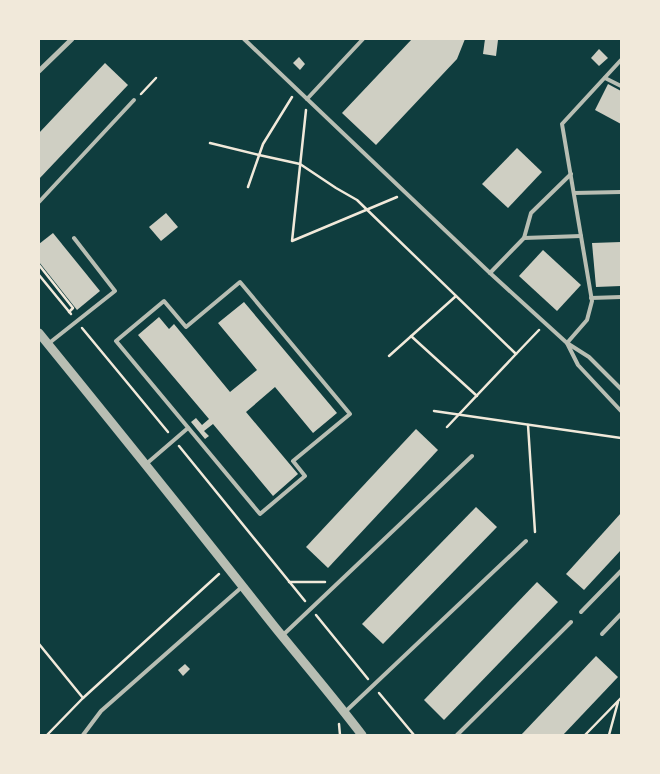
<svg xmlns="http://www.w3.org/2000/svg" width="660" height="774" viewBox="0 0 660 774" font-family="'Golos Text',sans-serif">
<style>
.building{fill:#cfcfc3}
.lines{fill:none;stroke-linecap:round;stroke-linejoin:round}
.path{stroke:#f1e9da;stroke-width:2.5}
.service{stroke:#b8beb3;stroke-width:4}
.minor{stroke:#b8beb3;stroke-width:5}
.tertiary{stroke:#b8beb3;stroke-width:9}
</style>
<rect width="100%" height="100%" fill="#0f3d3e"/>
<!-- building -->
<g class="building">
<polygon points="412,39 465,39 457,59 376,145 342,113"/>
<polygon points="485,39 498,40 496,56 483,54"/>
<polygon points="599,49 608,58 599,66 591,58"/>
<polygon points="299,57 305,64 300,70 293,63"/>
<polygon points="105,63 128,85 39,179 39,133"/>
<polygon points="608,84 621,91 621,124 595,110"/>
<polygon points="517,148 542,172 508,208 482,184"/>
<polygon points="166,213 178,227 161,241 149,227"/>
<polygon points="53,233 100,291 77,310 39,262 39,244"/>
<polygon points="621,242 621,286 596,287 592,243"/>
<polygon points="543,250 581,285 557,311 519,276"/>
<polygon points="244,302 337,413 313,433 275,387 246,412 298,474 273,496 213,424 204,431 209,436 205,439 191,422 196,418 202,425 209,419 138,335 159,317 169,329 174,324 230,392 257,370 218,323"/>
<polygon points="416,429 438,450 328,568 306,547"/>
<polygon points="476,507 497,527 383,644 362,624"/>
<polygon points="621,513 621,550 584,590 566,574"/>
<polygon points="537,582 558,602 444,720 424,700"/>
<polygon points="596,656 618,677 563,735 521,735"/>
<polygon points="185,664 190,669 183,676 178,670"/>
</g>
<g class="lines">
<!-- path -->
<g class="path">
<polyline points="141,94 156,78"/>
<polyline points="306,110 292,241 397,197"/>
<polyline points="210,143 259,155 300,164 336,188 357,200 516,354 539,330"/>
<polyline points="248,187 263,144 292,97"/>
<polyline points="39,265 73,308 69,312"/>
<polyline points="39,275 71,314"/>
<polyline points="82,328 168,432"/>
<polyline points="411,336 477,396"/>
<polyline points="389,356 456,296"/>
<polyline points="434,411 621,438"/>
<polyline points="528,425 535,532"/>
<polyline points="447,427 516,354"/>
<polyline points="179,446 305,601"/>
<polyline points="289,582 325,582"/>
<polyline points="316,615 368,679"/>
<polyline points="39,644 83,698"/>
<polyline points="379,693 414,735"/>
<polyline points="339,724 340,735"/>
<polyline points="47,735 83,698 219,574"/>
<polyline points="585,735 621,698"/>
<polyline points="609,735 618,702"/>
</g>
<!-- service -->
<g class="service">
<polyline points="244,39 490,273 567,343 578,365 621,411"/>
<polyline points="621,60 562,124 592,301 587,320 567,343 589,357 621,389"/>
<polyline points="605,78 621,86"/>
<polyline points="307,99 363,39"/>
<polyline points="574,193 621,192"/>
<polyline points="39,202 134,100"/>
<polyline points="524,238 581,236"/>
<polyline points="490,273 524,238 531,213 571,174"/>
<polygon points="240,282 350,414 293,461 305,476 260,514 116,341 164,301 186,327"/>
<polyline points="591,298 621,297"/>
<polyline points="48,344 115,291 74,238"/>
<polyline points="145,465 188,428"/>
<polyline points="581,612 621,571"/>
<polyline points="602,634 621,614"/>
<polyline points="283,635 472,456"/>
<polyline points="345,712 526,541"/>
<polyline points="83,735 101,711 243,586"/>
<polyline points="457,735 571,622"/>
</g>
<!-- minor -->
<polyline class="minor" points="39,71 72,39"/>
<!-- tertiary -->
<path class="tertiary" d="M39 333C118 430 196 527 274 626 303 662 334 698 362 735"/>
</g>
<!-- border -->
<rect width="660" height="774" fill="none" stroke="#f1e9da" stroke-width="80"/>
</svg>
